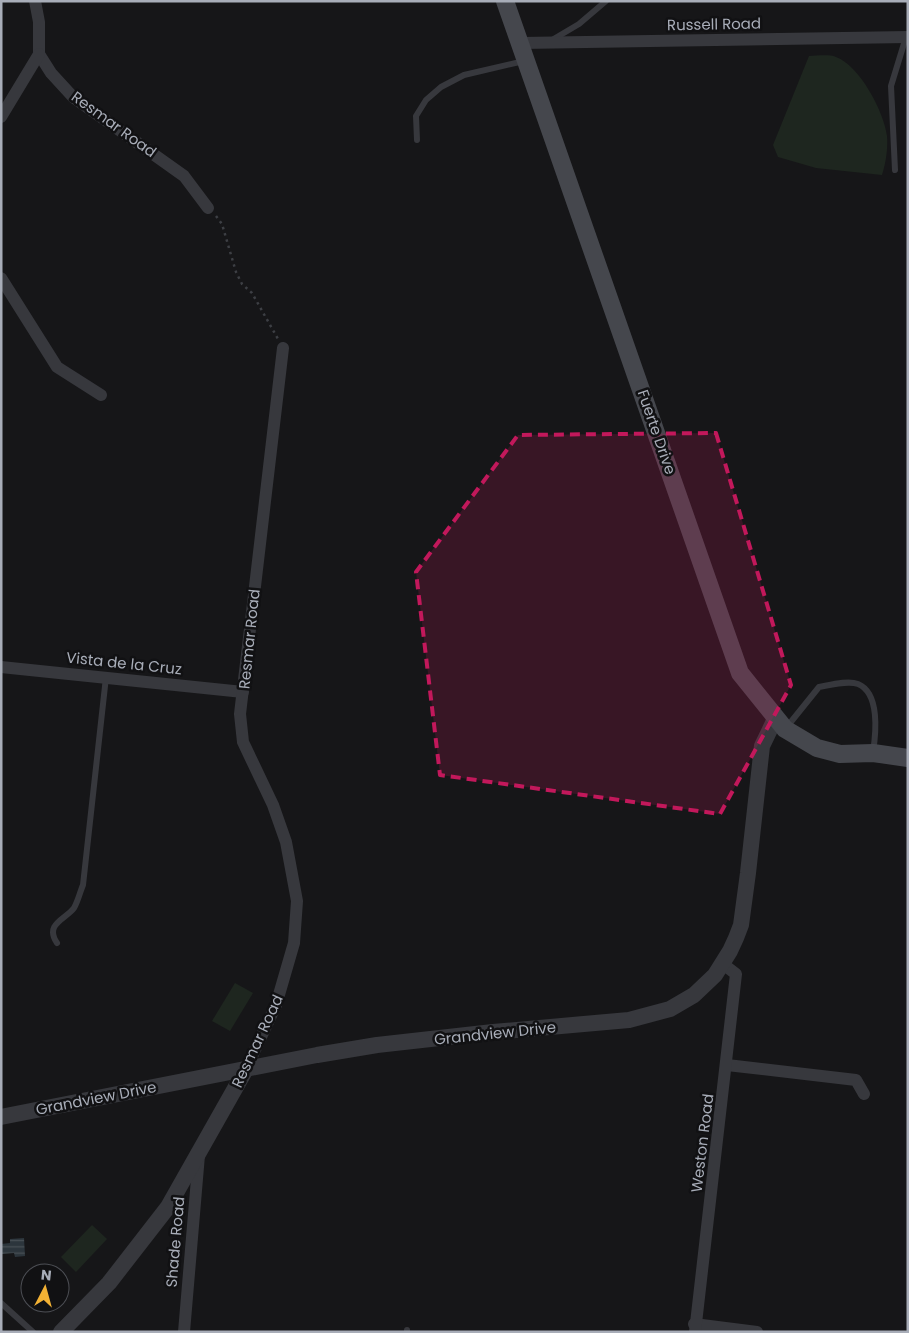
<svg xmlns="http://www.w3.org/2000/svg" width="909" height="1333" viewBox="0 0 909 1333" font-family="Poppins,sans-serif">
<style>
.pitch{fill:#1e261f}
.water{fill:url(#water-rules)}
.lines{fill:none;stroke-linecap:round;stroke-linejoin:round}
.path{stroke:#3d3f44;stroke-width:2.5;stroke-dasharray:2.5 4;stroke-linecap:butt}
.service{stroke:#37383d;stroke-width:6}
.minor{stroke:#37383d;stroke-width:12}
.tertiary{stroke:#37383d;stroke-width:16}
.secondary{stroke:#45474d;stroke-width:18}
.marked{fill:#c2185b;fill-opacity:0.2;stroke:#c2185b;stroke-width:4;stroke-dasharray:10 6;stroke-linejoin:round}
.labels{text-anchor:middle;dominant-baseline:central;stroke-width:5;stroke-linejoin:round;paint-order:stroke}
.street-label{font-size:15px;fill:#a8adb8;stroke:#111113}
</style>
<defs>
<pattern id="water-rules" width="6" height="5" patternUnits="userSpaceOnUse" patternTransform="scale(1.25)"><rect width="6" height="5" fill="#2c353c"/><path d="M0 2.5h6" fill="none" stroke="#485056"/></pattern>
</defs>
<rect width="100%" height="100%" fill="#161618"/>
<!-- pitch -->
<g class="pitch">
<path d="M809 56C816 56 829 54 836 57 860 66 884 112 887 136 888 149 886 162 882 175L816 168 778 157 773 145Z"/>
<polygon points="235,983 253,993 230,1031 212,1021"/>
<polygon points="92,1225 107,1239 76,1272 61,1257"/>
</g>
<!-- water -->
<polygon class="water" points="24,1238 25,1256 15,1257 14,1253 2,1254 1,1244 10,1243 10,1239"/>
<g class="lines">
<!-- path -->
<polyline class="path" points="216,216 222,224 236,272 242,284 252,293 278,339"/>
<!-- service -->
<g class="service">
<polyline points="552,40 579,24 606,1"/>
<polyline points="417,140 416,116 426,100 441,87 464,75 524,61"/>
<polyline points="895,170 891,86 906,37"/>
<path d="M786 728 819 687C830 685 848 680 858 684 880 693 876 733 873 752"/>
<path d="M57 943C44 924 66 919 74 908 78 901 80 892 83 885L106 677"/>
<polyline points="1,1303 33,1332"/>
<polyline points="407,1332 407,1330"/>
</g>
<!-- minor -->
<g class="minor">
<polyline points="35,1 39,22 39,54 51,73 73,97 184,176 208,208"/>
<polyline points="521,43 908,37"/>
<polyline points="1,117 39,54"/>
<polyline points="1,278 57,367 101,395"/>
<polyline points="1,667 243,692"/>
<polyline points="727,1065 856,1080 864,1094"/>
<polyline points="246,1069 276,1005 294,943 297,901 286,842 273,805 243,742 240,714 283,348"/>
<polyline points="694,1324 757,1332"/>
<polyline points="184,1332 199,1155"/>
<polyline points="695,1332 736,974 723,964"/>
</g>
<!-- tertiary -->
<g class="tertiary">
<polyline points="1,1117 317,1055 377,1045 493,1032 629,1020 670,1009 694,995 715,975 730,951 736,938 741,925 748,873 762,746 775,719"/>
<polyline points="61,1332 109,1283 168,1207 246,1069"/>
</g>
<!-- secondary -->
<polyline class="secondary" points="505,1 740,673 785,729 817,748 840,754 873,753 908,758"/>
</g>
<!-- marked area -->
<path class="marked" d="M716 433 791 685 720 814 440 775 416 572 518 435Z"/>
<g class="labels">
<!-- street labels -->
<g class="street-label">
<text transform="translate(714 24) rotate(-1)">Russell Road</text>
<text transform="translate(114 124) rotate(36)">Resmar Road</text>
<text transform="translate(657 432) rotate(71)">Fuerte Drive</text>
<text transform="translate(249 639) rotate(-84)">Resmar Road</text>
<text transform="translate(124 663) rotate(6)">Vista de la Cruz</text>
<text transform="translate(495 1033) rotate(-6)">Grandview Drive</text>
<text transform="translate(257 1041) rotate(-65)">Resmar Road</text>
<text transform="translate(96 1098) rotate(-11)">Grandview Drive</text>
<text transform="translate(702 1143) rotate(-83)">Weston Road</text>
<text transform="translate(175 1242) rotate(-85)">Shade Road</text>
</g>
</g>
<!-- border -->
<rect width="909" height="1333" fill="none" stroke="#a8adb8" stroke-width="5"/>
<!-- north arrow -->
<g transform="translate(45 1288) rotate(6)"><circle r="24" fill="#111113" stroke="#4d4f55"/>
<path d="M0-4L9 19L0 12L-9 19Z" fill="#f2b134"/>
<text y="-8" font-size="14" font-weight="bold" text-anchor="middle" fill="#a8adb8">N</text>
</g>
</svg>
